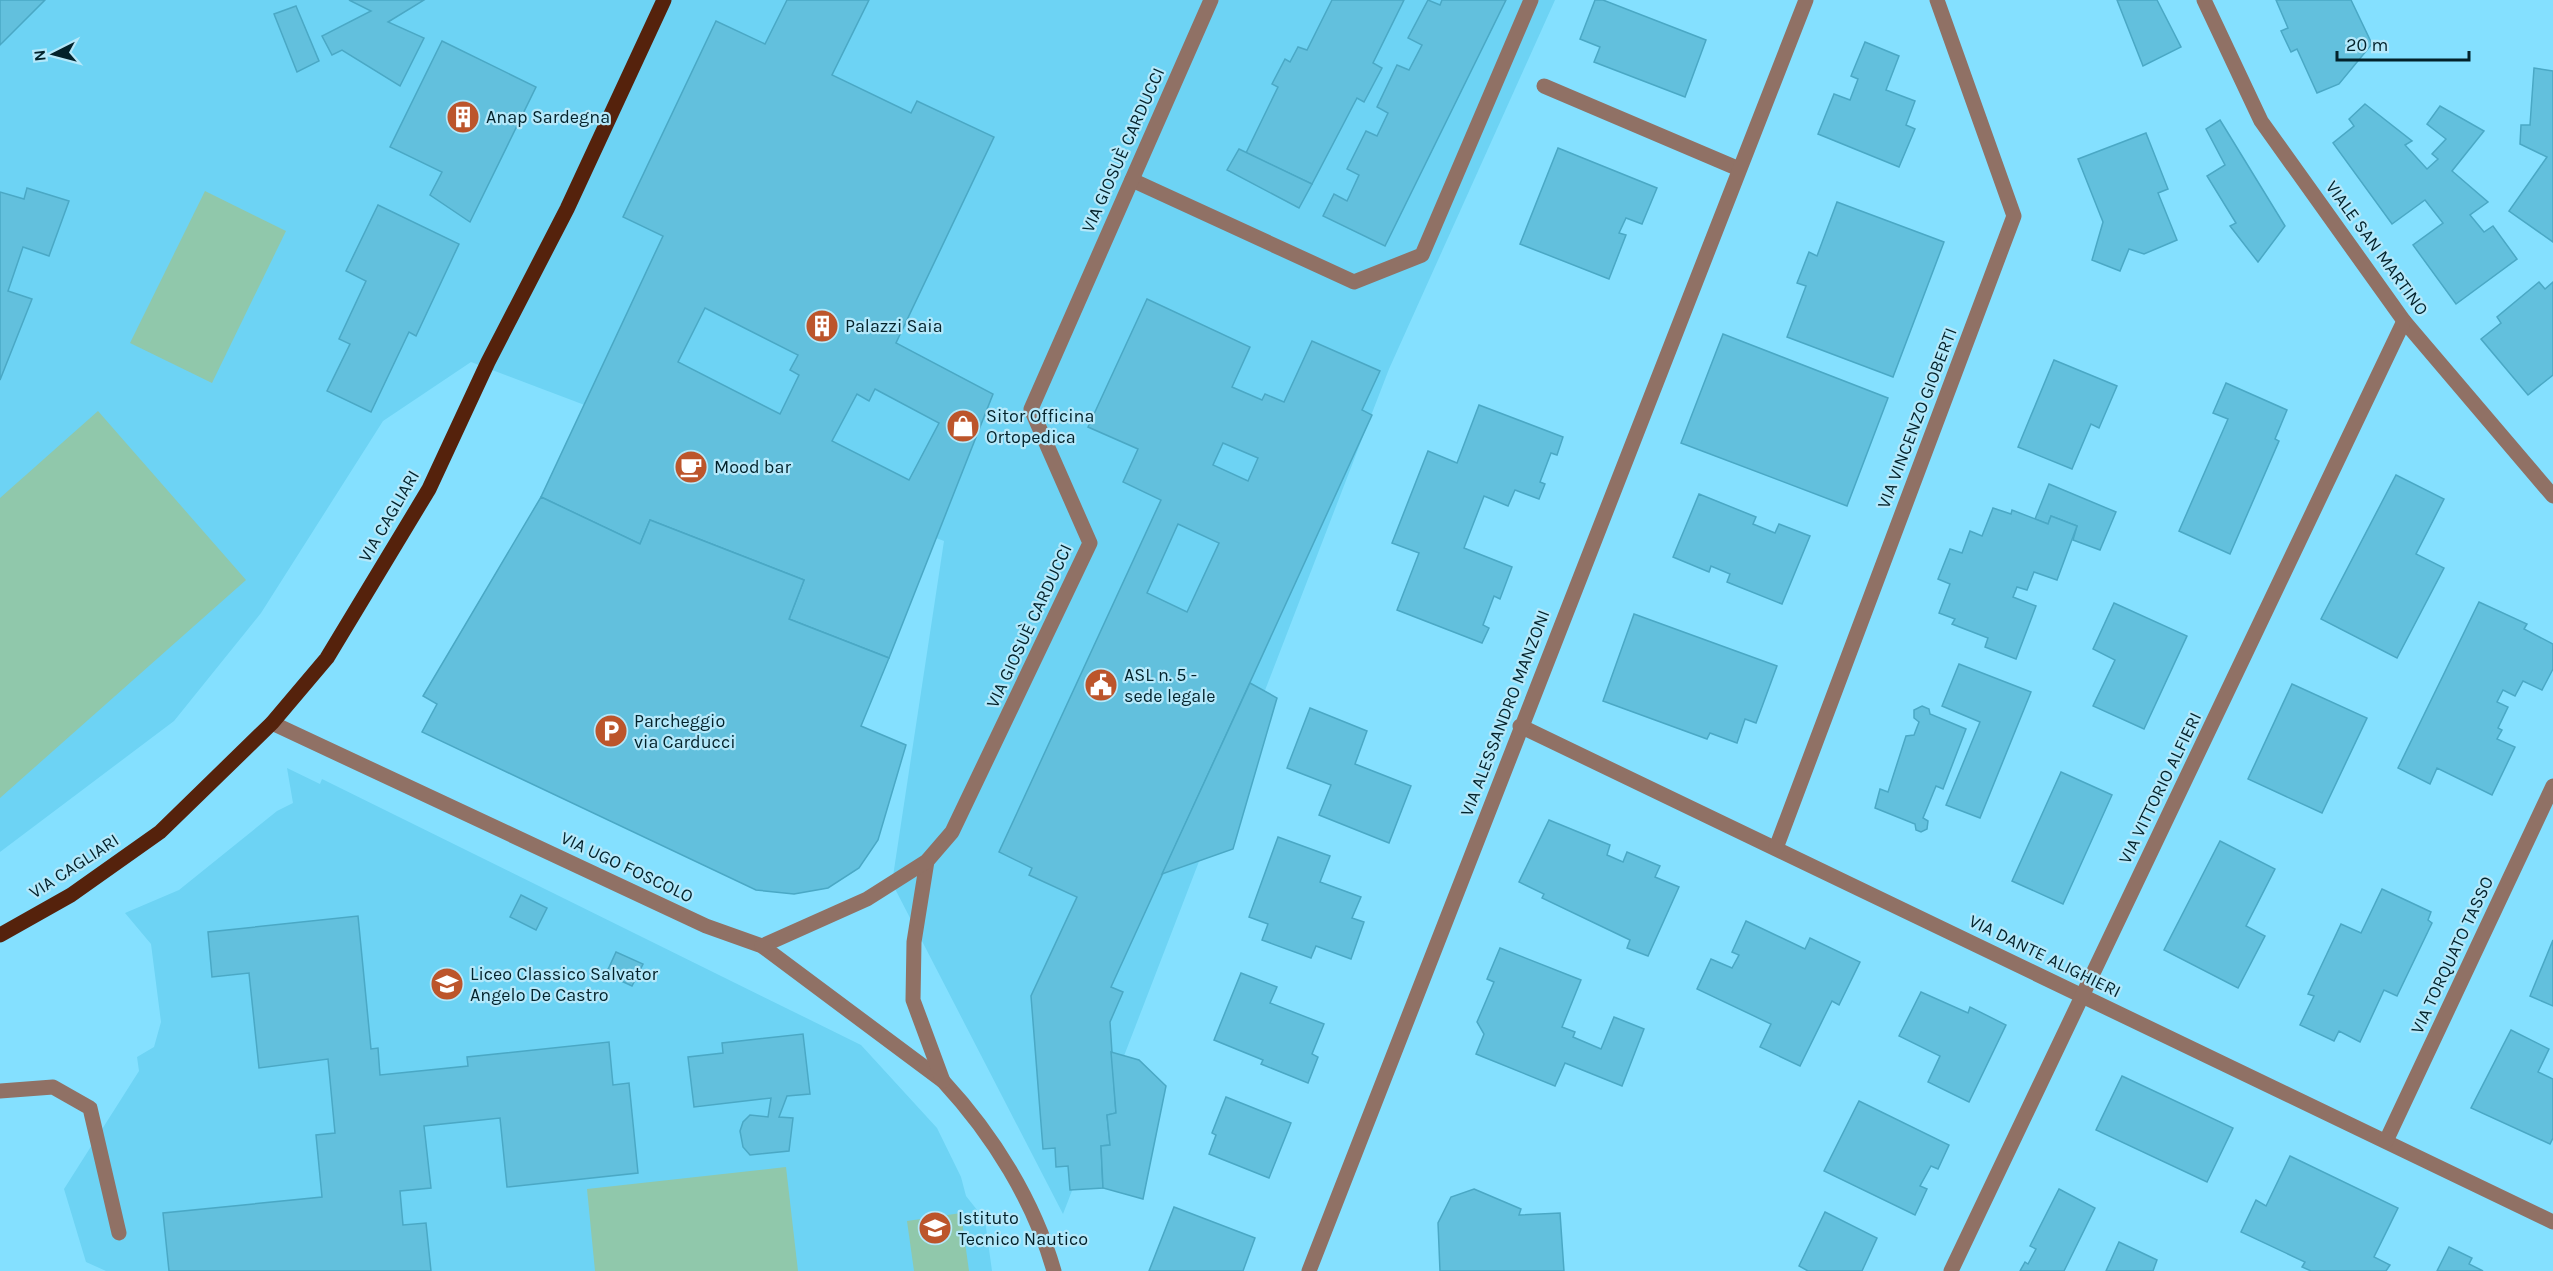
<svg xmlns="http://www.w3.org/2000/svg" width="2553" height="1271" viewBox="0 0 2553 1271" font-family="Karla,sans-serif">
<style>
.built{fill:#6dd3f4}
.green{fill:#90c8ab}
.building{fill:#62c0dd;stroke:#4aa8c5;stroke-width:1.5;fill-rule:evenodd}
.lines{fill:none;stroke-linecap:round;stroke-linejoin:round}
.minor{stroke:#907165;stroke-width:15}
.major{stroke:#55220c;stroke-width:15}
.labels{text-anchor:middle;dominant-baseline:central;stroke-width:4.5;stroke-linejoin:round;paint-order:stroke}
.poi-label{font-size:18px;fill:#03222b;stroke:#b4e8fa;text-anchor:start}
.street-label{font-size:18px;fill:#03222b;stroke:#b4e8fa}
</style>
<rect width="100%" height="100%" fill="#84e0ff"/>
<!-- built -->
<g class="built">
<polygon points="0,0 1555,0 1389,369 1063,1214 892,883 944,541 471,362 383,421 261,613 174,721 0,852"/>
<polygon points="287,768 320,784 322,779 861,1045 937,1128 961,1177 966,1196 985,1220 992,1271 106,1271 86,1262 64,1189 139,1071 137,1057 154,1047 161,1022 151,944 125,913 179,890 277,811 293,803"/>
</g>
<!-- green -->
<g class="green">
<polygon points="205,191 286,231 212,383 130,343"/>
<polygon points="98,411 246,580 0,798 0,498"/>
<polygon points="786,1167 798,1271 595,1271 587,1189"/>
<polygon points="961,1213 969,1271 914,1271 907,1221"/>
</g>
<!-- building -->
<g class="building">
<polygon points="0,0 45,0 0,45"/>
<polygon points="349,0 424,0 388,22 424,38 400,86 342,50 332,55 322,36 371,11"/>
<path d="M787 0H869L832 75 911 113 917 101 994 137 896 343 993 394 889 658 789 619 804 580 650 520 640 544 541 497 663 236 623 217 716 21 765 44ZM705 308 798 355 790 370 799 375 780 414 678 362ZM875 389 939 423 909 480 832 441 857 394 869 401Z"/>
<polygon points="1332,0 1404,0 1373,63 1382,68 1364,102 1357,98 1312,184 1246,153 1278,87 1272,84 1285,59 1290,62 1298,47 1307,50"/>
<polygon points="1428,0 1440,5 1442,0 1506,0 1385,246 1323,216 1334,194 1347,201 1359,175 1347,169 1366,131 1377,136 1388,113 1377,107 1397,65 1409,70 1422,45 1408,38"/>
<polygon points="1595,0 1603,0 1706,40 1685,97 1594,62 1600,47 1580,39"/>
<polygon points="2117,0 2157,0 2181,47 2143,66"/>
<polygon points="2276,0 2351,0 2372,44 2339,84 2317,93 2297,49 2291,52 2281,31 2288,28"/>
<polygon points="296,6 319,61 297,72 274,14"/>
<polygon points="442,41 536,87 470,222 430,195 442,172 390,147"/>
<polygon points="1865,42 1899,56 1886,90 1915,101 1906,125 1915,129 1899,167 1818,134 1834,94 1850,100 1858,79 1851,76"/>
<polygon points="2534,68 2553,71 2553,242 2509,211 2547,157 2520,144 2521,125 2530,125"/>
<polygon points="2365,104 2412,141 2405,145 2427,169 2438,159 2432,154 2446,139 2427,124 2440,106 2484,131 2452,171 2488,202 2470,215 2484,232 2493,226 2517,259 2456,304 2413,245 2443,223 2425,200 2392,224 2333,143 2354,126 2349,119"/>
<polygon points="2220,120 2285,226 2258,262 2230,226 2236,223 2207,176 2225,165 2206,129"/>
<polygon points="2146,133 2168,189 2158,193 2177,240 2144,254 2129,249 2120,271 2092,260 2103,222 2078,159"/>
<polygon points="1558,148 1657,188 1642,224 1626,218 1619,233 1626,235 1609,279 1520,244"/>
<polygon points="1239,149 1312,184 1299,208 1227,170"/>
<polygon points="27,188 69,201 49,256 23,247 8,291 32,299 0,380 0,192 24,199"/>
<polygon points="1837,202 1944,242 1893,377 1787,337 1806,286 1797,283 1809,252 1817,256"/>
<polygon points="378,205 459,244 416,336 409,332 371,412 327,391 350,344 339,339 366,281 346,271"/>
<polygon points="2539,282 2545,289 2553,282 2553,375 2528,395 2481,339 2501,323 2497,317"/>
<path d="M1147 299 1250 347 1232 387 1262 400 1265 394 1284 402 1312 341 1380 371 1362 410 1372 415 1111 987 1123 992 1110 1022 1116 1113 1107 1115 1110 1145 1101 1146 1103 1188 1070 1190 1068 1166 1056 1167 1055 1148 1043 1149 1031 996 1077 897 1029 875 1032 868 999 852 1161 500 1123 482 1138 449 1088 427ZM1223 443 1258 458 1248 481 1213 465ZM1178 524 1219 543 1187 612 1147 593Z"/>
<polygon points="1723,334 1888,398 1847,506 1681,443"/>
<polygon points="2054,360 2117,386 2099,428 2091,424 2072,469 2018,447"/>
<polygon points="2226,383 2287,410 2275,439 2279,441 2230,554 2179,531 2228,419 2213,413"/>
<polygon points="1479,405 1563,437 1557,455 1551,453 1540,482 1545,484 1539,499 1515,490 1508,506 1484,496 1464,548 1512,567 1500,599 1494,596 1483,625 1489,628 1482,643 1397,610 1419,553 1392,543 1428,451 1457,463"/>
<polygon points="2396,475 2444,499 2416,554 2444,568 2397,658 2321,619"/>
<polygon points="2049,484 2116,512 2100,550 2073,540 2077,526 2051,516 2048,524 2035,519"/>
<polygon points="1699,494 1756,517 1753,524 1775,533 1779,524 1810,536 1782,604 1727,582 1730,574 1711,566 1709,572 1673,557"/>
<polygon points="541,497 640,544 650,520 804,580 789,619 889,658 861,726 906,745 878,840 859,868 828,888 794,894 756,890 422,732 437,704 423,696"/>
<polygon points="1993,508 2011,514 2012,510 2048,524 2051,516 2077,526 2057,580 2034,572 2027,590 2017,587 2013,597 2036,606 2016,659 1985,647 1988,638 1952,624 1955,619 1939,613 1950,584 1938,579 1950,549 1962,553 1970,531 1982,536"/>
<polygon points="2479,602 2527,624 2524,629 2553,644 2553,669 2542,690 2523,681 2515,696 2503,690 2497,702 2508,707 2498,728 2502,730 2497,739 2515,747 2492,795 2437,768 2430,784 2398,768"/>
<polygon points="2114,603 2187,636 2144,729 2093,706 2115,660 2093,649"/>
<polygon points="1634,614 1777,666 1756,723 1745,719 1737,743 1710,733 1707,739 1603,701"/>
<polygon points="1959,664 2031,692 1980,818 1946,805 1980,722 1942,706"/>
<polygon points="1250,683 1277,698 1233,849 1162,874"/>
<polygon points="2292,684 2367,718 2322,813 2248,779"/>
<polygon points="1922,706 1929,709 1930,714 1966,729 1943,789 1936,786 1923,818 1928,821 1927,829 1921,832 1916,830 1915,824 1875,808 1880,789 1888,792 1906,736 1914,735 1919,722 1914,718 1914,710"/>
<polygon points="1310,708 1367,731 1355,764 1411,786 1389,843 1319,815 1331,785 1287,768"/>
<polygon points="2061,772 2112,795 2063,904 2012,881"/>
<polygon points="1549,820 1610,845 1607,855 1623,862 1627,852 1660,866 1655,877 1679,887 1648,956 1627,948 1630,940 1542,898 1544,894 1519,882"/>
<polygon points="1278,837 1330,856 1320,882 1361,897 1352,918 1364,922 1351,959 1316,946 1311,958 1262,940 1268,924 1249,917"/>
<polygon points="2220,841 2275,869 2246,926 2265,936 2238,988 2164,950"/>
<polygon points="2382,889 2431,912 2428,920 2432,923 2397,996 2384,990 2360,1042 2339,1031 2334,1041 2300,1025 2314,996 2308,994 2341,924 2361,933"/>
<polygon points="521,895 547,908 536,930 510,917"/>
<polygon points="358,916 371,1049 378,1048 380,1075 468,1066 467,1057 609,1042 613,1085 629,1083 638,1173 507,1187 500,1118 424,1126 431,1188 400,1191 403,1225 426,1223 431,1271 169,1271 163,1213 322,1197 316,1135 335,1133 328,1059 259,1068 249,973 212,977 208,932"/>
<polygon points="1746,921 1805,949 1810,938 1860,962 1839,1005 1832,1001 1800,1066 1760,1047 1771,1024 1697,989 1711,959 1732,968 1739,955 1732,952"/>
<polygon points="2553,940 2553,1006 2530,996"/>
<polygon points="1500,948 1581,980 1562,1027 1575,1032 1573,1037 1601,1049 1614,1017 1644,1029 1622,1086 1565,1063 1555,1086 1476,1054 1484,1034 1477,1022 1494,982 1487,979"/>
<polygon points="616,952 643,964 632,986 606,974"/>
<polygon points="1241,973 1277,987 1270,1003 1324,1024 1312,1054 1318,1057 1308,1083 1261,1064 1263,1060 1214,1040"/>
<polygon points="1921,992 1968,1013 1970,1007 2006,1025 1969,1102 1928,1082 1940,1056 1899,1036"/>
<polygon points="2511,1030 2549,1049 2538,1072 2553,1079 2553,1138 2550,1144 2471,1108"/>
<polygon points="803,1034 810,1094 787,1096 779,1117 793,1118 789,1151 750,1155 743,1147 740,1131 743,1122 750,1115 768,1117 771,1098 694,1107 688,1057 723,1053 722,1043"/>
<polygon points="1111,1052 1139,1060 1166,1086 1143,1199 1103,1188 1101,1146 1110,1145 1107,1115 1116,1113"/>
<polygon points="2122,1076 2233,1128 2207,1182 2096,1130"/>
<polygon points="1226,1097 1291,1123 1269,1178 1209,1154 1216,1135 1212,1133"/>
<polygon points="1859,1101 1949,1145 1938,1169 1931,1166 1920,1186 1927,1189 1915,1215 1824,1171"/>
<polygon points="2290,1156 2398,1208 2374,1257 2390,1265 2386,1271 2311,1271 2302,1267 2305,1262 2241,1232 2256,1200 2266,1206"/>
<polygon points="1474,1189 1521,1209 1519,1215 1560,1213 1564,1271 1440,1271 1438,1223 1451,1197"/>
<polygon points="2059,1189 2095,1208 2064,1271 2020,1271 2025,1262 2028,1264 2036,1249 2030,1246"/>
<polygon points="1174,1207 1255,1238 1243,1271 1149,1271"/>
<polygon points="1825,1212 1877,1238 1862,1271 1808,1271 1799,1266"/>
<polygon points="2119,1242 2157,1260 2153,1271 2106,1271"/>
<polygon points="2449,1247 2472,1258 2469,1264 2483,1271 2437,1271"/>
</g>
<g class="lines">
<!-- minor -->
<g class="minor">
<polyline points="2204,0 2261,121 2404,321 2553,496"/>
<polyline points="1544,86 1739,169"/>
<polyline points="1132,180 1354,282 1422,255 1531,0"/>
<path d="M272 723 706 926 762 946 943 1081C993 1135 1034 1201 1054 1271"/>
<polyline points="1520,726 2553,1222"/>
<polyline points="1776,848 2014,216 1937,0"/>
<polyline points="927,861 914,942 913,1000 943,1081"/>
<polyline points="762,946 867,899 927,861 952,832 1090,543 1031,409 1211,0"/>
<polyline points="0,1091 53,1087 90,1108 119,1233"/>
<polyline points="2386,1141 2553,786"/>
<polyline points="1309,1271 1806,0"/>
<polyline points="1951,1271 2404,321"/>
</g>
<!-- major -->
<polyline class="major" points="0,935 71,895 160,832 272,723 327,658 429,489 488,362 567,209 664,0"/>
</g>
<!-- icons -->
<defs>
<symbol id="building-disc" viewBox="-11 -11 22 22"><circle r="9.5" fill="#bc552b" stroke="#b4e8fa"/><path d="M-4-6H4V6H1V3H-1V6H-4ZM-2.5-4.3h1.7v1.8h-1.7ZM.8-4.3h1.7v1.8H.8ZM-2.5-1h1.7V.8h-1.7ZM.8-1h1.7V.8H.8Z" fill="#fff"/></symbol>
<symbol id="shop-disc" viewBox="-11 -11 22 22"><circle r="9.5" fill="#bc552b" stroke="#b4e8fa"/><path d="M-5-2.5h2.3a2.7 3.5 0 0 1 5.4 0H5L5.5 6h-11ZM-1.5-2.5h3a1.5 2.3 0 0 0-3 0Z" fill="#fff"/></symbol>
<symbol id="cafe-disc" viewBox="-11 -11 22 22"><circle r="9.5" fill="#bc552b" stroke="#b4e8fa"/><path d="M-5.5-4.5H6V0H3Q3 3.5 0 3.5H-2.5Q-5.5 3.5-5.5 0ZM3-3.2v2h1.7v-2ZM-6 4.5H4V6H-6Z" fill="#fff"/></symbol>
<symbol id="civic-disc" viewBox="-11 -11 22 22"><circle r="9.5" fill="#bc552b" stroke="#b4e8fa"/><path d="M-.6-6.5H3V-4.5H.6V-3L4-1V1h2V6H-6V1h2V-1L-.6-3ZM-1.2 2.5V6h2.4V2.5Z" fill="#fff"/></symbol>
<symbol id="parking-disc" viewBox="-11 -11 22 22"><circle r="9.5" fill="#bc552b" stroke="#b4e8fa"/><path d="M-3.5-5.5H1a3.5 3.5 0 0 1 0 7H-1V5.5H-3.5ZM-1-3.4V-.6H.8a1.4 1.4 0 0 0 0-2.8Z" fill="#fff"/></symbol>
<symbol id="school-disc" viewBox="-11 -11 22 22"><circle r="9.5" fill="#bc552b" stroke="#b4e8fa"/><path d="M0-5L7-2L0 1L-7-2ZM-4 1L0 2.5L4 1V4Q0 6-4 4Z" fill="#fff"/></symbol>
</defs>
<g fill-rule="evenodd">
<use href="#building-disc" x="444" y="98" width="38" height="38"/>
<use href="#building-disc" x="803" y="307" width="38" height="38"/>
<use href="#shop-disc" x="944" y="407" width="38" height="38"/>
<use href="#cafe-disc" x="672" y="448" width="38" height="38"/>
<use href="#civic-disc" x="1082" y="666" width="38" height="38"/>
<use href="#parking-disc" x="592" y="712" width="38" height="38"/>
<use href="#school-disc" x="428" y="965" width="38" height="38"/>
<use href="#school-disc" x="916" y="1209" width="38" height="38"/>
</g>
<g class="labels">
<!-- poi labels -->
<g class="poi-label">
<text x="486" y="117">Anap Sardegna</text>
<text x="845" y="326">Palazzi Saia</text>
<text x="986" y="416">Sitor Officina<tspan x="986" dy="21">Ortopedica</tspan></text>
<text x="714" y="467">Mood bar</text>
<text x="1124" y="675">ASL n. 5 -<tspan x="1124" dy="21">sede legale</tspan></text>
<text x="634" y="721">Parcheggio<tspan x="634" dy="21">via Carducci</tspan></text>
<text x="470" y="974">Liceo Classico Salvator<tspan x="470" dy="21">Angelo De Castro</tspan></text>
<text x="958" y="1218">Istituto<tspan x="958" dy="21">Tecnico Nautico</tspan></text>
</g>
<!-- street labels -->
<g class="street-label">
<text transform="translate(1123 150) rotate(-66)">VIA GIOSUÈ CARDUCCI</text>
<text transform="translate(2377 248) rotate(54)">VIALE SAN MARTINO</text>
<text transform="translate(1917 418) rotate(-69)">VIA VINCENZO GIOBERTI</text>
<text transform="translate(389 516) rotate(-60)">VIA CAGLIARI</text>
<text transform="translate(1029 626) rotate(-65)">VIA GIOSUÈ CARDUCCI</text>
<text transform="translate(1505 713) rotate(-69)">VIA ALESSANDRO MANZONI</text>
<text transform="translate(2160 788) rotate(-64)">VIA VITTORIO ALFIERI</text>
<text transform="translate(74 866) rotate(-33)">VIA CAGLIARI</text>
<text transform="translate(627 867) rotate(25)">VIA UGO FOSCOLO</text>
<text transform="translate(2452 955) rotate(-65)">VIA TORQUATO TASSO</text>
<text transform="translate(2045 956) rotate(26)">VIA DANTE ALIGHIERI</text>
</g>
</g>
<!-- north arrow -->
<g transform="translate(54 54) rotate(264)" stroke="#b4e8fa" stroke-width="4.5" paint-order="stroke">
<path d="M0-4.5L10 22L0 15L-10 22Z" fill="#03222b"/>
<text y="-9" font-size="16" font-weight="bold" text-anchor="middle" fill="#03222b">N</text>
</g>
<!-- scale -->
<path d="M2337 51v9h132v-9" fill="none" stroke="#03222b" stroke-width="3"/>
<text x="2346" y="51" font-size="18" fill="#03222b" stroke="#b4e8fa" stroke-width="4.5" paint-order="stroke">20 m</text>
</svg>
